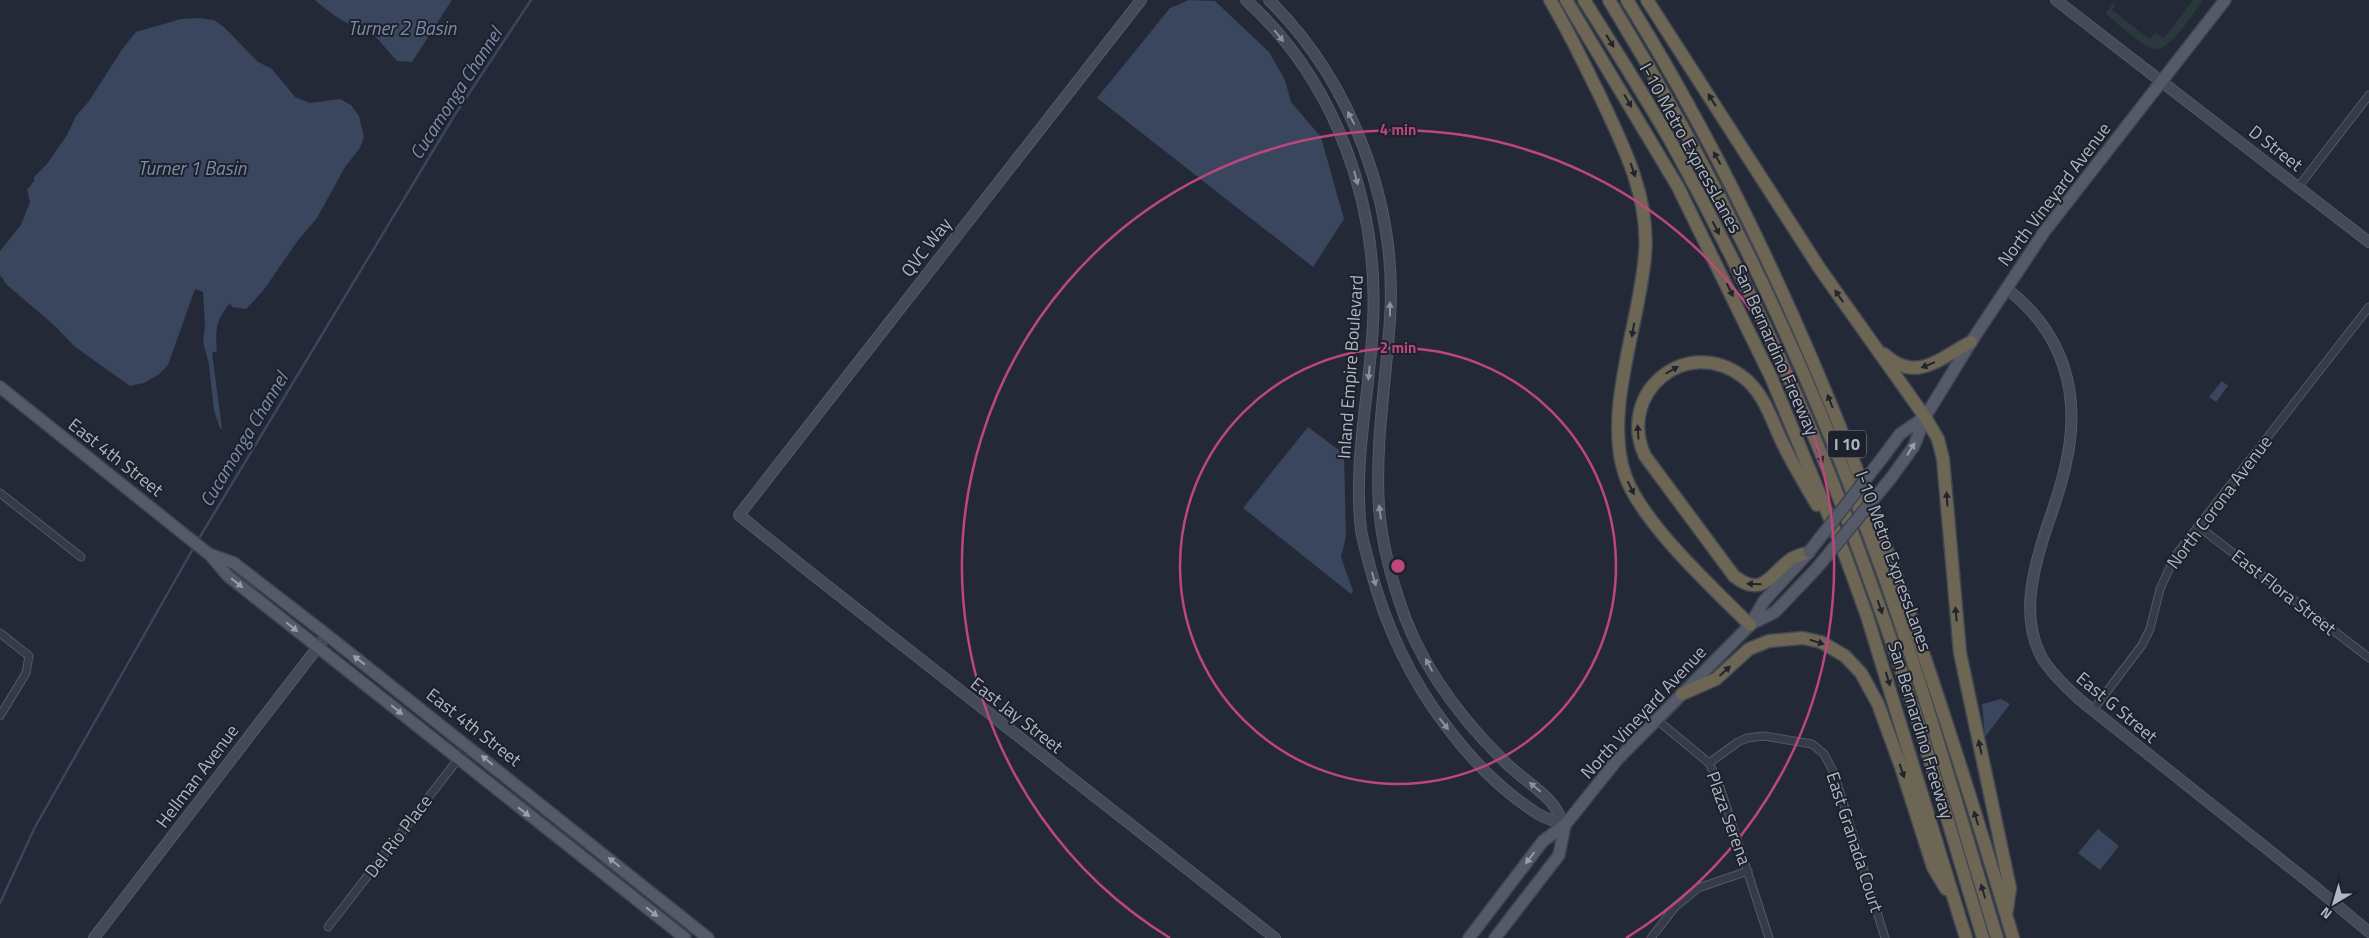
<svg xmlns="http://www.w3.org/2000/svg" width="2369" height="938" viewBox="0 0 2369 938" font-family="'Titillium Web',sans-serif">
<style>
.green{fill:#29393c}
.water{fill:#3a455e}
.lines{fill:none;stroke-linecap:round;stroke-linejoin:round}
.stream{stroke:#3a455e;stroke-width:2.5}
.street-casing{stroke:#545965;stroke-width:9}
.secondary-casing{stroke:#545965;stroke-width:12}
.primary-casing{stroke:#404451;stroke-width:14}
.highway-casing{stroke:#414652;stroke-width:15}
.street{stroke:#363b47;stroke-width:7}
.secondary{stroke:#454a5a;stroke-width:10}
.primary{stroke:#545a67;stroke-width:11}
.highway{stroke:#6d6654;stroke-width:12}
.primary-bridge-casing{stroke:#404451;stroke-width:14;stroke-linecap:butt}
.primary-bridge{stroke:#545a67;stroke-width:11}
.oneway{fill:#8b909f}
.oneway2{fill:#20242e}
.oneway3{fill:#9a9fad}
.ring{fill:none;stroke:#bd477a;stroke-width:2.5}
.labels{text-anchor:middle;dominant-baseline:central;stroke-width:4;stroke-linejoin:round;paint-order:stroke}
.shield{fill:#1c212c;stroke:#848996;stroke-width:1}
.shield-label{font-size:16px;font-weight:bold;fill:#b1b6c4}
.street-label{font-size:18px;fill:#b1b6c4;stroke:#1c212c}
.water-label{font-size:19px;font-style:italic;fill:#7c8aa9;stroke:#1c212c}
.centre{fill:#bd477a;stroke:#1c212c;stroke-width:2.5}
.ring-label{font-size:15px;text-anchor:middle;font-weight:bold;fill:#bd477a;stroke:#1c212c;stroke-width:4;stroke-linejoin:round;paint-order:stroke}
</style>
<rect width="100%" height="100%" fill="#232937"/>
<!-- green -->
<path class="green" d="M2193 0H2203C2194 12 2171 50 2156 49 2143 48 2116 22 2105 13L2114 3 2116 4 2112 10 2150 39 2155 33 2164 38Z"/>
<!-- water -->
<g class="water">
<path d="M315 0H452L412 62 397 61 368 28C346 27 331 13 315 0Z"/>
<polygon points="1189,0 1215,1 1269,52 1285,80 1291,102 1321,137 1344,219 1313,267 1097,98 1170,8"/>
<path d="M199 18 214 20 225 28 258 62 272 69 295 97 310 103 340 99 351 105 359 116 364 137 360 148 345 167 317 218 296 243 263 291 246 309 232 307 230 303C216 320 215 329 217 351L212 353 222 429 220 428 214 411 209 364 203 342 205 327 203 292 195 289 168 365 158 375 144 383 130 386 74 346 55 326 7 285 0 275V251L21 225 30 202 27 190 34 181V177L47 164 67 135 76 116 89 101 123 48 136 32 181 19Z"/>
<polygon points="2222,381 2228,386 2216,402 2209,397"/>
<polygon points="1308,427 1344,454 1346,536 1341,557 1353,591 1351,594 1243,508"/>
<polygon points="2001,699 2010,704 1985,737 1982,704"/>
<polygon points="2098,829 2119,846 2100,870 2078,853"/>
</g>
<g class="lines">
<!-- stream -->
<g class="stream">
<polyline points="198,540 454,116 531,0"/>
<polyline points="0,903 35,827 194,547"/>
</g>
<defs>
<g id="street">
<polyline points="2299,186 2369,95"/>
<polyline points="0,493 81,557"/>
<polyline points="2198,526 2369,658"/>
<polyline points="0,633 29,656 26,673 0,716"/>
<polyline points="2093,710 2142,645 2150,629 2160,589 2175,556 2369,307"/>
<polyline points="1656,719 1709,763 1718,781 1769,938"/>
<polyline points="1709,763 1738,742 1747,738 1764,736 1812,744 1824,754 1834,773 1885,938"/>
<polyline points="328,927 469,745"/>
<polyline points="1651,938 1675,907 1698,888 1748,871"/>
</g>
<g id="secondary">
<polyline points="1141,0 739,515 807,570 1275,938"/>
<path d="M1246 0C1336 81 1379 204 1373 323 1370 392 1353 461 1361 530 1363 542 1367 555 1370 567 1385 625 1410 679 1447 727 1471 759 1501 790 1535 812 1543 818 1555 821 1565 825"/>
<path d="M1269 0C1351 81 1398 204 1390 319 1386 381 1375 444 1379 507 1381 537 1389 569 1398 597 1417 660 1459 717 1505 762 1518 775 1534 785 1547 798 1555 805 1560 816 1565 825"/>
<polyline points="2056,0 2369,242"/>
<path d="M2006 288C2063 332 2082 393 2066 463 2061 489 2051 514 2043 539 2032 575 2022 617 2040 654 2047 669 2067 688 2079 699L2315 887 2369 932"/>
<polyline points="94,938 327,635"/>
</g>
<g id="primary">
<polyline points="0,387 210,555 228,576 685,938"/>
<polyline points="1883,457 1900,434 1925,417"/>
<polyline points="1891,478 1914,446 1925,417 1971,342 2044,232 2225,0"/>
<polyline points="212,555 234,563 327,635 708,938"/>
<polyline points="1751,624 1775,612 1816,569"/>
<polyline points="1469,938 1543,841 1565,825 1617,760 1750,625 1764,601 1809,552"/>
<polyline points="1495,938 1559,855 1565,825"/>
</g>
<g id="highway">
<path d="M1550 0C1568 30 1583 62 1599 94 1623 145 1650 197 1645 255 1640 322 1603 412 1625 475 1641 522 1713 588 1750 625"/>
<polyline points="1566,0 1678,187 1771,377 1845,555 1867,616 1966,938"/>
<path d="M1584 0C1613 46 1643 93 1670 140 1749 283 1821 441 1875 595 1916 707 1948 823 1983 938"/>
<path d="M1609 0C1720 181 1812 376 1884 576 1926 695 1960 817 1997 938"/>
<path d="M1627 0C1807 290 1917 613 2013 938"/>
<polyline points="1647,0 1820,269 1925,417 1938,439 1943,459 1960,653 2010,888 2007,910"/>
<path d="M1884 354C1916 384 1940 358 1971 342"/>
<path d="M1809 552C1804 554 1796 556 1791 559 1770 574 1763 599 1734 576L1645 456C1616 393 1686 334 1743 377 1765 393 1773 425 1785 448 1795 468 1806 486 1817 505"/>
<polyline points="1682,694 1716,679 1749,649 1769,641 1803,638 1821,642 1845,656 1861,673 1878,704 1901,767 1933,867 1946,889"/>
</g>
</defs>
<!-- street casing -->
<use href="#street" class="street-casing"/>
<!-- secondary casing -->
<use href="#secondary" class="secondary-casing"/>
<!-- primary casing -->
<use href="#primary" class="primary-casing"/>
<!-- highway casing -->
<use href="#highway" class="highway-casing"/>
<!-- street -->
<use href="#street" class="street"/>
<!-- secondary -->
<use href="#secondary" class="secondary"/>
<!-- primary -->
<use href="#primary" class="primary"/>
<!-- highway -->
<use href="#highway" class="highway"/>
<defs>
<g id="primary-bridge">
<polyline points="1809,552 1883,457"/>
<polyline points="1816,569 1891,478"/>
</g>
</defs>
<!-- primary-bridge casing -->
<use href="#primary-bridge" class="primary-bridge-casing"/>
<!-- primary-bridge -->
<use href="#primary-bridge" class="primary-bridge"/>
</g>
<!-- one-way arrows -->
<defs><path id="oneway-solid" d="M-6-.8H1V-3.2L6.5 0L1 3.2V.8H-6Z" transform="scale(1.25)"/></defs>
<g class="oneway">
<use href="#oneway-solid" transform="translate(1279 36) rotate(51)"/>
<use href="#oneway-solid" transform="translate(1351 118) rotate(-118)"/>
<use href="#oneway-solid" transform="translate(1356 178) rotate(75)"/>
<use href="#oneway-solid" transform="translate(1390 309) rotate(-90)"/>
<use href="#oneway-solid" transform="translate(1369 373) rotate(96)"/>
<use href="#oneway-solid" transform="translate(1380 512) rotate(-97)"/>
<use href="#oneway-solid" transform="translate(1374 579) rotate(74)"/>
<use href="#oneway-solid" transform="translate(1429 665) rotate(-118)"/>
<use href="#oneway-solid" transform="translate(1444 724) rotate(52)"/>
<use href="#oneway-solid" transform="translate(1535 787) rotate(-140)"/>
</g>
<g class="oneway2">
<use href="#oneway-solid" transform="translate(1610 41) rotate(58)"/>
<use href="#oneway-solid" transform="translate(1712 100) rotate(-122)"/>
<use href="#oneway-solid" transform="translate(1628 101) rotate(59)"/>
<use href="#oneway-solid" transform="translate(1717 158) rotate(-119)"/>
<use href="#oneway-solid" transform="translate(1633 170) rotate(71)"/>
<use href="#oneway-solid" transform="translate(1716 228) rotate(63)"/>
<use href="#oneway-solid" transform="translate(1730 290) rotate(64)"/>
<use href="#oneway-solid" transform="translate(1839 296) rotate(-124)"/>
<use href="#oneway-solid" transform="translate(1633 330) rotate(100)"/>
<use href="#oneway-solid" transform="translate(1928 365) rotate(158)"/>
<use href="#oneway-solid" transform="translate(1672 370) rotate(-30)"/>
<use href="#oneway-solid" transform="translate(1830 401) rotate(-111)"/>
<use href="#oneway-solid" transform="translate(1638 432) rotate(-94)"/>
<use href="#oneway-solid" transform="translate(1820 456) rotate(67)"/>
<use href="#oneway-solid" transform="translate(1631 488) rotate(64)"/>
<use href="#oneway-solid" transform="translate(1947 499) rotate(-94)"/>
<use href="#oneway-solid" transform="translate(1754 584) rotate(-179)"/>
<use href="#oneway-solid" transform="translate(1880 607) rotate(71)"/>
<use href="#oneway-solid" transform="translate(1956 614) rotate(-95)"/>
<use href="#oneway-solid" transform="translate(1817 642) rotate(17)"/>
<use href="#oneway-solid" transform="translate(1725 671) rotate(-42)"/>
<use href="#oneway-solid" transform="translate(1888 679) rotate(73)"/>
<use href="#oneway-solid" transform="translate(1980 747) rotate(-102)"/>
<use href="#oneway-solid" transform="translate(1902 771) rotate(71)"/>
<use href="#oneway-solid" transform="translate(1976 818) rotate(-107)"/>
<use href="#oneway-solid" transform="translate(1983 891) rotate(-107)"/>
</g>
<g class="oneway3">
<use href="#oneway-solid" transform="translate(1911 449) rotate(-58)"/>
<use href="#oneway-solid" transform="translate(237 583) rotate(39)"/>
<use href="#oneway-solid" transform="translate(292 627) rotate(39)"/>
<use href="#oneway-solid" transform="translate(359 660) rotate(-142)"/>
<use href="#oneway-solid" transform="translate(397 710) rotate(39)"/>
<use href="#oneway-solid" transform="translate(487 760) rotate(-141)"/>
<use href="#oneway-solid" transform="translate(524 812) rotate(38)"/>
<use href="#oneway-solid" transform="translate(1530 858) rotate(127)"/>
<use href="#oneway-solid" transform="translate(614 862) rotate(-141)"/>
<use href="#oneway-solid" transform="translate(652 912) rotate(38)"/>
</g>
<!-- distance rings -->
<g class="ring">
<circle cx="1398" cy="566" r="218"/>
<path d="M1170 938A436 436 0 1 1 1626 938"/>
</g>
<g class="labels">
<!-- shield labels -->
<rect class="shield" x="1828" y="430.5" width="38" height="27" rx="4"/>
<g class="shield-label">
<text x="1847" y="444">I 10</text>
</g>
<!-- street labels -->
<g class="street-label">
<text transform="translate(1691 148) rotate(61)">I-10 Metro ExpressLanes</text>
<text transform="translate(2276 148) rotate(38)">D Street</text>
<text transform="translate(2054 194) rotate(-53)">North Vineyard Avenue</text>
<text transform="translate(926 247) rotate(-52)">QVC Way</text>
<text transform="translate(1776 350) rotate(66)">San Bernardino Freeway</text>
<text transform="translate(1350 367) rotate(-86)">Inland Empire Boulevard</text>
<text transform="translate(116 457) rotate(38)">East 4th Street</text>
<text transform="translate(2219 502) rotate(-53)">North Corona Avenue</text>
<text transform="translate(1894 561) rotate(70)">I-10 Metro ExpressLanes</text>
<text transform="translate(2284 592) rotate(38)">East Flora Street</text>
<text transform="translate(2117 707) rotate(40)">East G Street</text>
<text transform="translate(1643 712) rotate(-47)">North Vineyard Avenue</text>
<text transform="translate(1017 715) rotate(38)">East Jay Street</text>
<text transform="translate(474 727) rotate(38)">East 4th Street</text>
<text transform="translate(1921 730) rotate(73)">San Bernardino Freeway</text>
<text transform="translate(197 776) rotate(-53)">Hellman Avenue</text>
<text transform="translate(1729 818) rotate(70)">Plaza Serena</text>
<text transform="translate(398 836) rotate(-53)">Del Rio Place</text>
<text transform="translate(1855 842) rotate(72)">East Granada Court</text>
</g>
<!-- water labels -->
<g class="water-label">
<text x="402" y="27">Turner 2 Basin</text>
<text transform="translate(455 93) rotate(-57)">Cucamonga Channel</text>
<text x="192" y="167">Turner 1 Basin</text>
<text transform="translate(243 439) rotate(-59)">Cucamonga Channel</text>
</g>
</g>
<circle cx="1398" cy="566" r="8" class="centre"/>
<g class="ring-label">
<text x="1398" y="135">4 min</text>
<text x="1398" y="353">2 min</text>
</g>
<!-- north arrow -->
<g transform="translate(2334 903) rotate(218)" stroke="#1c212c" stroke-width="4" paint-order="stroke">
<path d="M0-4L9 19L0 12L-9 19Z" fill="#b1b6c4"/>
<text y="-8" font-size="14" font-weight="bold" text-anchor="middle" fill="#b1b6c4">N</text>
</g>
</svg>
